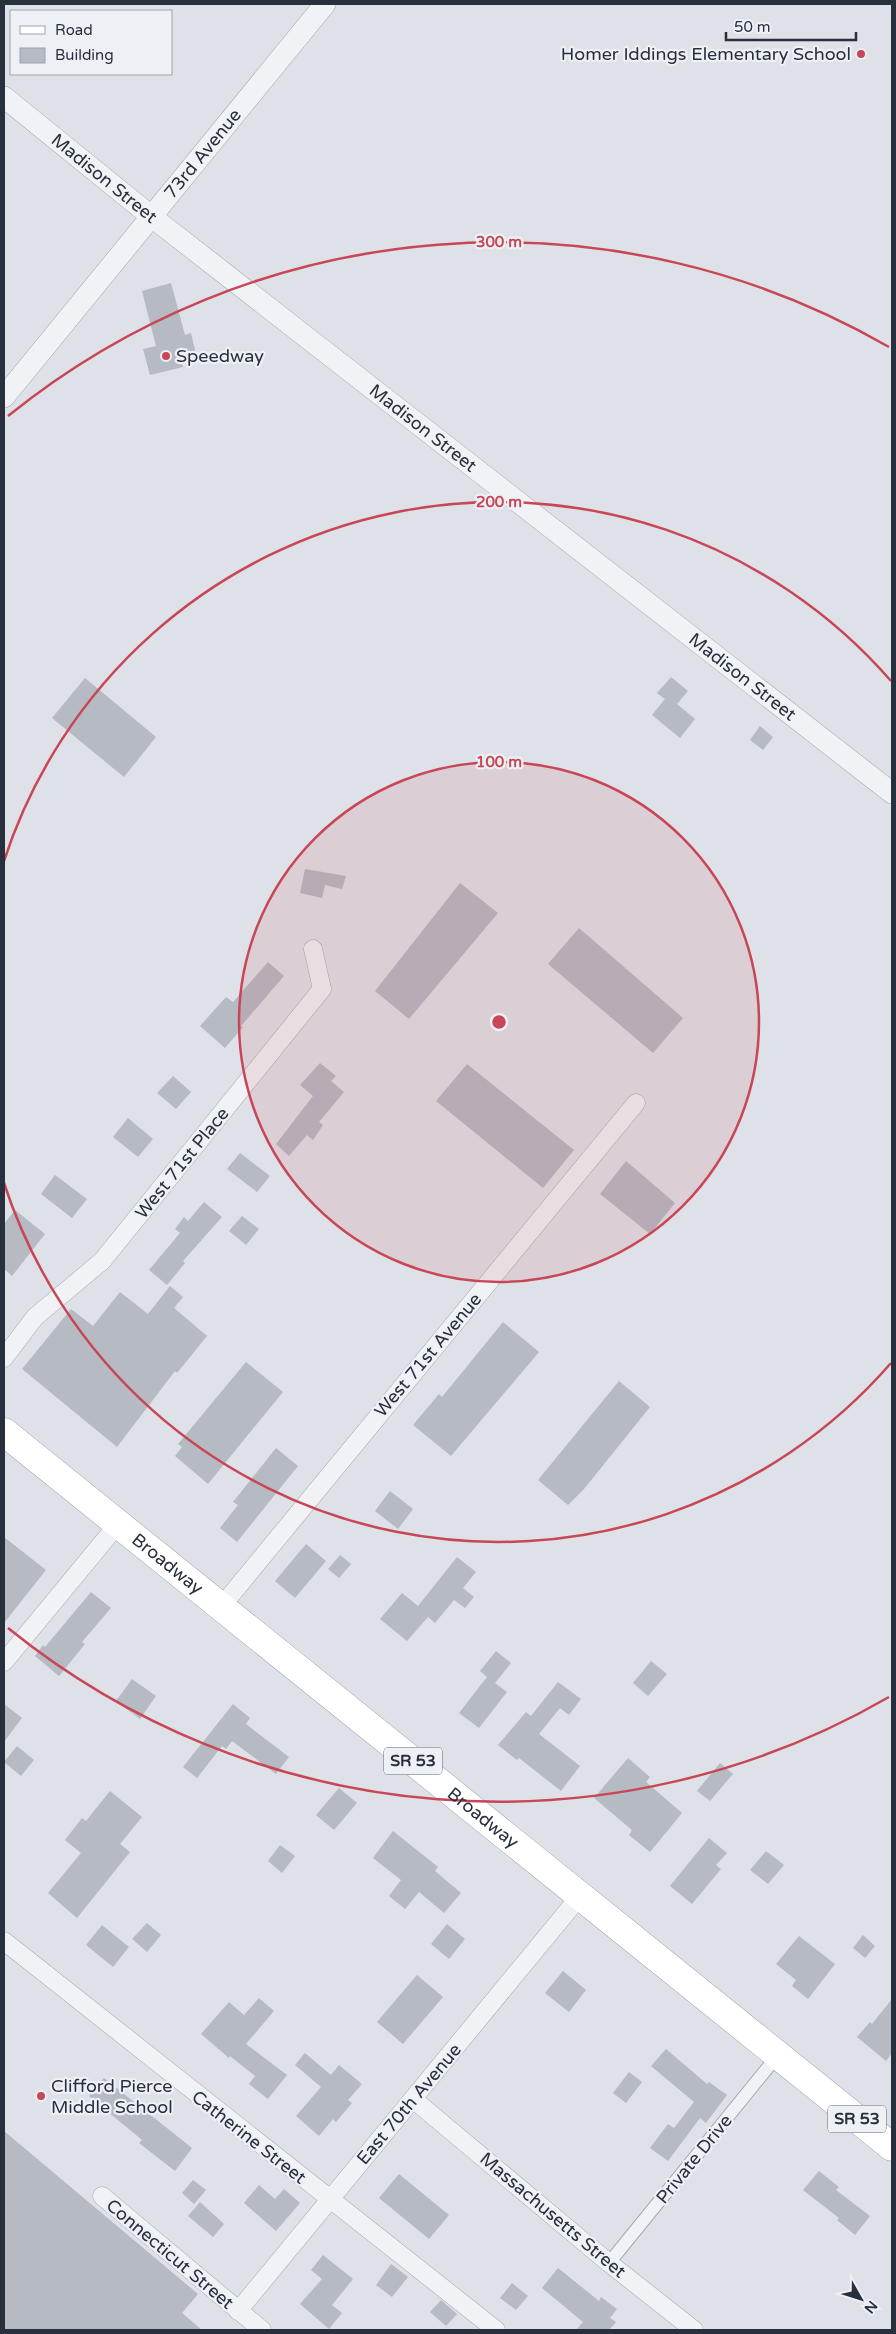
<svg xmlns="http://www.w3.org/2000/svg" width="896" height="2334" viewBox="0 0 896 2334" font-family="'Varela Round',sans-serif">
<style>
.building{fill:#b5bac3}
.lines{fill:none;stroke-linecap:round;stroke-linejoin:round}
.pedestrian-casing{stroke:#a4a8b1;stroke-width:14}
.minor-casing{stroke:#a4a8b1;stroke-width:19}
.tertiary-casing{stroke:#a4a8b1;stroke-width:22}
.primary-casing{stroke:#9ea5b2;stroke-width:29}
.pedestrian{stroke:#f0f2f5;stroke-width:12}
.minor{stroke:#f0f2f5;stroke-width:18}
.tertiary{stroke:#f0f2f5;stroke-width:21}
.primary{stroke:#fff;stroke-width:28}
.ring{fill:none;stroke:#c84655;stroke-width:2.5}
.poi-dot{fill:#c84655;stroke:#edf0f5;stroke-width:2}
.labels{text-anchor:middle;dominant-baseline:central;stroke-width:4.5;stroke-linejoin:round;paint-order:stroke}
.shield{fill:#edf0f5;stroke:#636974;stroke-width:1}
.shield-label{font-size:16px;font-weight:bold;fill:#282f3d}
.poi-label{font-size:18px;fill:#282f3d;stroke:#edf0f5;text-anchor:start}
.street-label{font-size:18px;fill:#282f3d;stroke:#edf0f5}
.centre{fill:#c84655;stroke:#edf0f5;stroke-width:2.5}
.ring-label{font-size:15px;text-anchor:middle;font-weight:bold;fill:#c84655;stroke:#edf0f5;stroke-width:4.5;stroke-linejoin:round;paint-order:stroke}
</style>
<rect width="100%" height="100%" fill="#dee1e7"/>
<!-- building -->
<g class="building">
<polygon points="171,283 185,335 191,333 196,354 181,358 183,367 150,375 143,349 156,346 142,291"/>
<polygon points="671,677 688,691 677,704 695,719 680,738 652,715 665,699 657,693"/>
<polygon points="85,678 156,737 124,777 52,718"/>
<polygon points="760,726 773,737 763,750 750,740"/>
<polygon points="305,869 346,876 342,889 325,885 322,898 300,893"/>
<polygon points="460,883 498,913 409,1019 375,991"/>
<polygon points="579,928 683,1018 653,1053 548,964"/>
<polygon points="268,962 284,976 241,1026 243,1027 225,1048 200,1026 226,997 233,1002"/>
<polygon points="320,1063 336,1076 331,1081 344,1092 319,1122 323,1125 313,1140 307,1135 289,1156 276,1144 313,1096 300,1085"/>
<polygon points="467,1064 574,1150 543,1188 436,1101"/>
<polygon points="173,1076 191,1092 176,1109 157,1093"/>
<polygon points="128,1118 153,1139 138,1157 113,1137"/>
<polygon points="240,1153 270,1176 257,1192 227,1169"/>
<polygon points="626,1161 675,1203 650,1234 600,1194"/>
<polygon points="55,1175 87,1199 72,1218 41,1194"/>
<polygon points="204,1202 222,1217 183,1261 185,1263 167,1285 149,1270 180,1233 175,1229 184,1217 188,1221"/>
<polygon points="15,1210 45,1234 12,1276 4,1269 4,1224"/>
<polygon points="242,1216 259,1229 246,1245 229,1231"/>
<polygon points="170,1286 183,1297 174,1308 207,1336 177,1373 175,1371 117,1447 22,1369 71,1309 93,1326 120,1292 148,1314"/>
<polygon points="503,1322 539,1352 451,1456 413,1425 439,1394 442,1397"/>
<polygon points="246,1362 283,1392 208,1484 175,1456 182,1447 178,1444"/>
<polygon points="619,1381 650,1407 584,1489 568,1505 538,1480"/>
<polygon points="276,1448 298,1466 237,1542 220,1528 238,1505 233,1502"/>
<polygon points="390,1491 413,1509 398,1529 375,1511"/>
<polygon points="4,1537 46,1570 4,1623"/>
<polygon points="306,1544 326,1561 295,1598 275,1581"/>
<polygon points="340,1555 351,1564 339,1578 328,1569"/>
<polygon points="457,1557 476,1572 463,1588 474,1597 465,1608 454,1600 435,1623 428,1617 407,1641 380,1619 402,1593 418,1606"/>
<polygon points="91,1592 111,1608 82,1642 85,1644 59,1676 35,1656 43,1645 45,1647"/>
<polygon points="496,1651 511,1663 495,1683 507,1692 479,1728 459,1713 487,1677 480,1671"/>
<polygon points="651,1661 667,1674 648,1696 633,1683"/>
<polygon points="132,1679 156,1696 140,1719 116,1701"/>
<polygon points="558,1682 581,1699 569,1715 560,1708 539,1734 580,1766 561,1791 519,1758 517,1760 498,1745 526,1712 531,1716"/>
<polygon points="4,1704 22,1718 4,1742"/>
<polygon points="233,1704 250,1718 246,1724 289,1757 276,1774 232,1741 226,1749 222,1746 197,1778 183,1767"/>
<polygon points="17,1746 34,1760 21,1776 4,1762"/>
<polygon points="628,1758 650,1777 646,1782 682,1813 650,1852 629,1835 632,1830 594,1798"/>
<polygon points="720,1763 733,1774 710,1801 697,1791"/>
<polygon points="339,1788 357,1803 334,1830 316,1815"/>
<polygon points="110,1791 142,1817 120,1844 130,1852 77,1918 48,1893 81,1853 65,1840 82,1818 86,1821"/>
<polygon points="393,1831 438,1867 435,1871 461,1893 444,1913 419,1892 405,1909 389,1896 401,1880 373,1858"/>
<polygon points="709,1838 727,1853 716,1865 721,1869 692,1904 670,1886"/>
<polygon points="280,1845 295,1856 282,1873 268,1861"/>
<polygon points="766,1851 784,1865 768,1884 750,1870"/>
<polygon points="147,1923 161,1935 147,1952 132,1939"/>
<polygon points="447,1924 465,1939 449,1959 431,1944"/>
<polygon points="102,1925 129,1947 113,1967 86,1945"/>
<polygon points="863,1935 875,1946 865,1958 853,1948"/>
<polygon points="799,1936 835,1964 808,1999 792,1986 796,1980 776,1964"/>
<polygon points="563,1971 586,1990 569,2012 545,1993"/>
<polygon points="417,1975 443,1997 403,2044 377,2022"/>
<polygon points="259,1998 274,2011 246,2044 287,2075 268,2099 249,2084 255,2076 230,2056 229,2058 201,2034 229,2002 244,2015"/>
<polygon points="892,1999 892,2053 886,2061 857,2037 870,2022 872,2024"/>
<polygon points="666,2049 707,2084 709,2082 727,2095 706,2123 700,2118 668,2161 650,2148 668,2124 674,2128 694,2102 651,2066"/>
<polygon points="305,2053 331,2075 339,2065 362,2084 348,2100 352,2103 336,2122 333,2119 319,2136 296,2116 321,2087 295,2065"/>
<polygon points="629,2072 642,2082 626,2103 613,2093"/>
<polygon points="104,2078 192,2148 175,2171 139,2143 142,2140 89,2096"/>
<polygon points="4,2131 198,2294 182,2313 202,2330 4,2330"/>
<polygon points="819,2171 839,2187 836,2190 870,2216 855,2235 837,2220 839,2218 803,2190"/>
<polygon points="399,2174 449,2215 429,2239 379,2198"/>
<polygon points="193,2180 206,2190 194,2204 182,2193"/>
<polygon points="259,2185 275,2199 284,2189 300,2203 276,2231 244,2203"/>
<polygon points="200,2202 224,2224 213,2237 188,2216"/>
<polygon points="323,2255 353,2279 332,2305 342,2313 329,2329 300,2304 322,2279 311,2270"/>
<polygon points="391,2264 408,2277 392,2297 376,2285"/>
<polygon points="558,2268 599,2301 601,2297 617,2309 610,2318 616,2322 609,2330 576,2330 583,2322 542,2288"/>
<polygon points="512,2283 528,2296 516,2310 500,2298"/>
<polygon points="441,2300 457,2314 446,2326 430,2312"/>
</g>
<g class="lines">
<defs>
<polyline id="pedestrian" points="609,2263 778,2055"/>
<g id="minor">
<polyline points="4,1358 35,1317 102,1261 322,989 313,949"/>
<polyline points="221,1607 636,1103"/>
<polyline points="4,1662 118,1524"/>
<polyline points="4,1941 496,2330"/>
<polyline points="413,2099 609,2263 694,2330"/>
<polyline points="102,2196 262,2330"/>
<polyline points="238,2311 580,1896"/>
</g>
<g id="tertiary">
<path id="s1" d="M4 97 152 217 892 793"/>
<path id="s2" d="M4 397 325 4"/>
</g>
<g id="primary">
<path id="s3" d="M4 1432 892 2147"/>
</g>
</defs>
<!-- pedestrian casing -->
<use href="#pedestrian" class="pedestrian-casing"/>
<!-- minor casing -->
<use href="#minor" class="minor-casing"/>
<!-- tertiary casing -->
<use href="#tertiary" class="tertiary-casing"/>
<!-- primary casing -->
<use href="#primary" class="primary-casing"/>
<!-- pedestrian -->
<use href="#pedestrian" class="pedestrian"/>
<!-- minor -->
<use href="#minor" class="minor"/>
<!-- tertiary -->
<use href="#tertiary" class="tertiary"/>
<!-- primary -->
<use href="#primary" class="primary"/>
</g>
<!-- distance rings -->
<circle cx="499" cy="1022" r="260" fill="#c84655" fill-opacity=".12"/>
<g class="ring">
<circle cx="499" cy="1022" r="260"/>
<path d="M891 1363A520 520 0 0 1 4 1183M4 861A520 520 0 0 1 891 681"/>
<path d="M889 1697A780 780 0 0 1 8 1628M8 416A780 780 0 0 1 889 347"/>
</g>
<!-- markers -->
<g class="poi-dot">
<circle cx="861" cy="54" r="5"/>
<circle cx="166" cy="356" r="5"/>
<circle cx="41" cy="2096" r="5"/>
</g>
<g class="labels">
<!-- shield labels -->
<g class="shield">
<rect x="384" y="1747.5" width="58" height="27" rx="4"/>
<rect x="828" y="2105.5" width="58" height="27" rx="4"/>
</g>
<g class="shield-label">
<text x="413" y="1761">SR 53</text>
<text x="857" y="2119">SR 53</text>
</g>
<!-- poi labels -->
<g class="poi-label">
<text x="851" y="54" text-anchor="end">Homer Iddings Elementary School</text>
<text x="176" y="356">Speedway</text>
<text x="51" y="2086">Clifford Pierce<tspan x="51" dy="21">Middle School</tspan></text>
</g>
<!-- street labels -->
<g class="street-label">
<text stroke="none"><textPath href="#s2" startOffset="314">73rd Avenue</textPath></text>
<text stroke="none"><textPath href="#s1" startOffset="129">Madison Street</textPath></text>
<text stroke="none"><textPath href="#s1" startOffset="534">Madison Street</textPath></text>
<text stroke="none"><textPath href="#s1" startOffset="939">Madison Street</textPath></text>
<text transform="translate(182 1163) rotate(-51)">West 71st Place</text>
<text transform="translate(428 1355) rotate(-50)">West 71st Avenue</text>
<text stroke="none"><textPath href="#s3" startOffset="210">Broadway</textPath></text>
<text stroke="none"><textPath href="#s3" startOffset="615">Broadway</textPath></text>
<text transform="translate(409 2104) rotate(-50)">East 70th Avenue</text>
<text transform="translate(249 2137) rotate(38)">Catherine Street</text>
<text transform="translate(694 2159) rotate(-51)">Private Drive</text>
<text transform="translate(553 2215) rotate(40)">Massachusetts Street</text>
<text transform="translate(170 2254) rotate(40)">Connecticut Street</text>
</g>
</g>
<circle cx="499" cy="1022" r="8" class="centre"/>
<g class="ring-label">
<text x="499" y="247">300 m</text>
<text x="499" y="507">200 m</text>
<text x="499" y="767">100 m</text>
</g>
<!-- border -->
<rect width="896" height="2334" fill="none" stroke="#282f3d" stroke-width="10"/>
<!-- legend -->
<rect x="10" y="10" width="162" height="65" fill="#edf0f5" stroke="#9ea3ab"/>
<rect x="20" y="26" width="25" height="8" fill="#ffffff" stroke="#9ea3ab"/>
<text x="55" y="35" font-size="15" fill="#282f3d">Road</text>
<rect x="20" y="48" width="25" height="15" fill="#b5bac3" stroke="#9ea3ab"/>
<text x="55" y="60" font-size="15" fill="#282f3d">Building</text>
<!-- north arrow -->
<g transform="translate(861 2299) rotate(129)" stroke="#edf0f5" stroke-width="4" paint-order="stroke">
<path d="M0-4L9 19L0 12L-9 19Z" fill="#282f3d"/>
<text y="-8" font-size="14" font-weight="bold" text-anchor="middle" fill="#282f3d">N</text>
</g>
<!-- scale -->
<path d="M726 32v8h130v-8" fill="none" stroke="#282f3d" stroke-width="2.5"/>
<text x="734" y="32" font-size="15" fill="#282f3d" stroke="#edf0f5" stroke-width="4" paint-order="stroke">50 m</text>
</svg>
